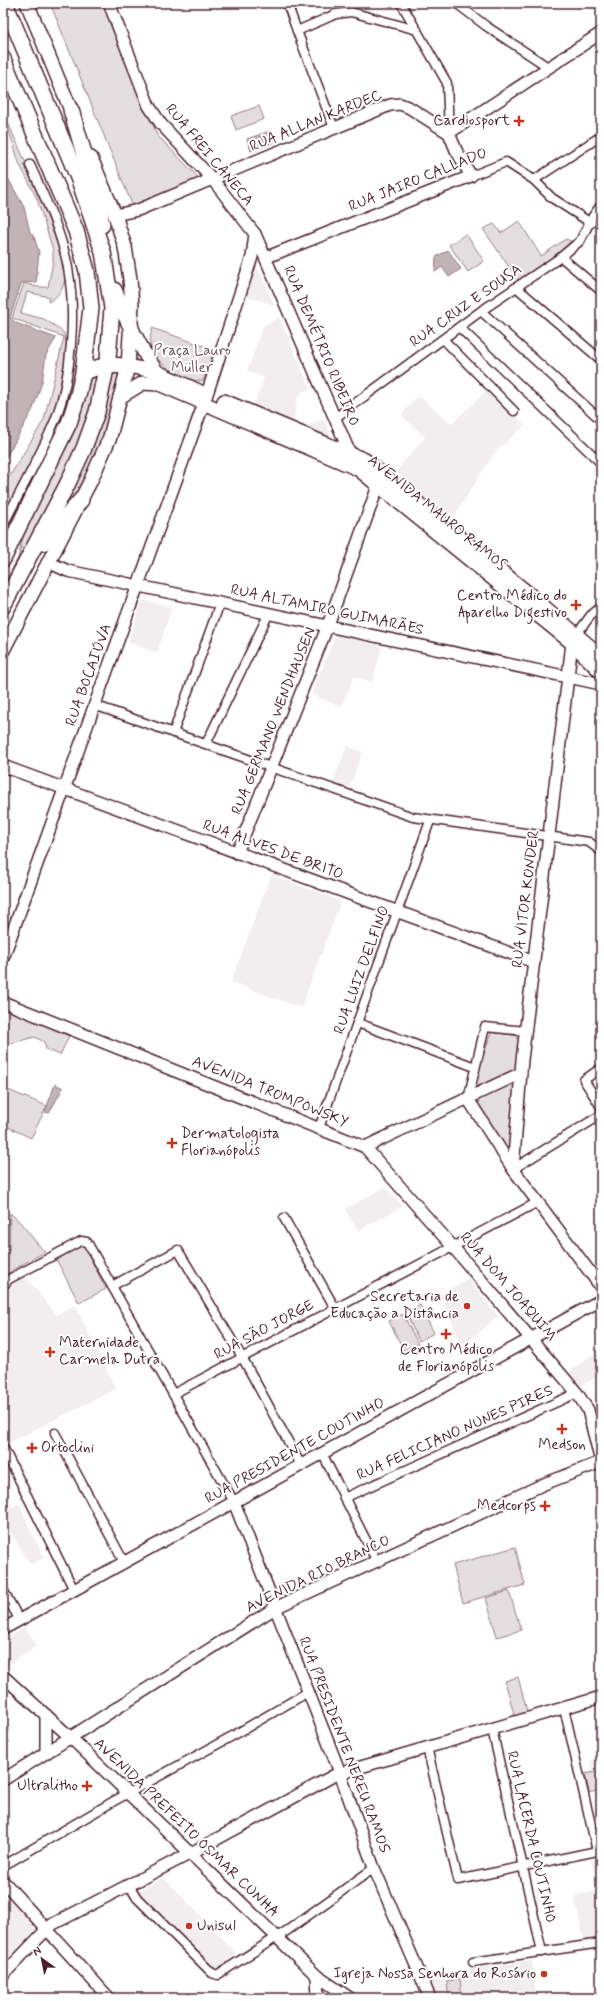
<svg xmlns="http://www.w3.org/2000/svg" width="604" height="2001" viewBox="0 0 604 2001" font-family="Mynerve,sans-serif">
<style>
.built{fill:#f2eeef}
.green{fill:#e5dee0;stroke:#987e86}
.water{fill:#c1b3b6;stroke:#91787e}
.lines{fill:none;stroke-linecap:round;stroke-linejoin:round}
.street-casing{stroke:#4a1f2b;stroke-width:11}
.secondary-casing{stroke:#4a1f2b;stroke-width:14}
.primary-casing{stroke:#4a1f2b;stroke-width:16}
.highway-casing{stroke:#4a1f2b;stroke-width:18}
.street{stroke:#fff;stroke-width:8}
.secondary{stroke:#fff;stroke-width:11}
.primary{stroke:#fff;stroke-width:13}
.highway{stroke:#fff;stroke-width:15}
.poi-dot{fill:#c8321e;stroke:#fff;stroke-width:1.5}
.labels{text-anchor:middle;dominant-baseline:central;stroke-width:4;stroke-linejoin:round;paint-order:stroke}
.street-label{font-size:15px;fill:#4a1f2b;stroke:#fff}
.poi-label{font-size:15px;fill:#4a1f2b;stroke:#fff;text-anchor:end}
.park-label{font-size:15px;fill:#714f58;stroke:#fff}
</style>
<rect width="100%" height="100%" fill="#fff"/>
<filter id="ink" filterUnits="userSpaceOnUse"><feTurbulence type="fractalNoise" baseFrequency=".025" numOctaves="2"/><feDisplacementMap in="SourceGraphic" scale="8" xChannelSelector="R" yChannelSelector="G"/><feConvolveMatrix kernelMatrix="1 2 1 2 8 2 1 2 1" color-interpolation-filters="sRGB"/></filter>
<g filter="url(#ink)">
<!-- built -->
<g class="built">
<polygon points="255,268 260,272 274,305 245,296"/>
<polygon points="279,317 311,390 303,391 297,398 293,424 253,407 264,378 247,371 263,326"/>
<polygon points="487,390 525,425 494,453 451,521 392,476 425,437 401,415 415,399 420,397 452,424"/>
<polygon points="324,419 331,435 330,439 302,428"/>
<polygon points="143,600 172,607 157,653 128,642"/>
<polygon points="336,635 382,646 373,682 354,677 341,707 311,694"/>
<polygon points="347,746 363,752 349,788 333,782"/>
<polygon points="271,875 341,901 301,1008 231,982"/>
<polygon points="385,1187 403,1206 358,1231 345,1209"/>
<polygon points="24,1274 56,1315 75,1305 116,1389 6,1444 3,1437 3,1292 7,1284"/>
<polygon points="468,1278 498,1316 463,1346 440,1295"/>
<polygon points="601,1348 601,1375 580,1386 569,1372"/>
<polygon points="19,1504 44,1558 30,1564 3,1521 3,1510"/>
<polygon points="25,1627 37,1646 5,1666 3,1664 3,1641"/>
<polygon points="601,1757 601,1790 589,1793 584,1773 593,1771 590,1760"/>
<polygon points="601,1857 601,1937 584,1941 574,1896 598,1891 591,1860"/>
<polygon points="163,1877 236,1953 214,1971 136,1892"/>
<polygon points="3,1891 17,1902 39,1926 10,1958 3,1951"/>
<polygon points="532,1961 536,1998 437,1998 427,1974"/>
</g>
<!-- green -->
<g class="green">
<polygon points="50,3 104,3 157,135 200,179 133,207"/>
<polygon points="259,106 264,119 236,130 231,116"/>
<path d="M4 114C22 153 39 193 54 234 59 248 66 263 65 278 64 289 58 297 48 302L49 297 27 292 21 313 44 319 55 326 64 333 68 347 56 406 34 459 3 517V487L44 420 64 337 12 318 24 283 37 287H48L53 261V250L37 199 19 163Z"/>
<polygon points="519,221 541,256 566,239 571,241 556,255 518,280 483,229 494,224 501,233"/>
<polygon points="466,234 484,261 468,272 449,245"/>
<path d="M152 328 215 350 203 381C186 382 155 364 151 347 149 341 151 334 152 328Z"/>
<polygon points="111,371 121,371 106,434 68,512 48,536"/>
<polygon points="99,374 80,441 3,593 3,586 18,558 25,528 71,438 89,377"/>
<polygon points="3,1007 69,1036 60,1055 46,1049 44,1042 35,1037 3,1045"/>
<polygon points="491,1032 519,1036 510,1154 470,1099"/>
<polygon points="3,1088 47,1106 31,1138 4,1125 3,1127"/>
<path d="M10 1213C24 1224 32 1239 45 1252L14 1269 3 1279V1247L9 1251Z"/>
<polygon points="83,1244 106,1289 79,1303 56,1259"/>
<polygon points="420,1305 434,1333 419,1341 406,1313"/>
<polygon points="403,1314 418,1344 404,1351 389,1321"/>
<polygon points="515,1547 525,1585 463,1603 453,1565"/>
<polygon points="509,1591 521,1630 497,1637 486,1598"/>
<polygon points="518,1677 528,1715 515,1718 505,1681"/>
<polygon points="601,1771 601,1790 589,1793 585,1774"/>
<polygon points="460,1979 462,1998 449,1998 447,1981"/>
</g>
<!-- water -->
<g class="water">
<polygon points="270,131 274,142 251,151 247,139"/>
<polygon points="3,163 4,171 24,207 30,232 34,237 39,252 36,283 24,282 21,284 10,318 16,323 56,338 46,355 42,382 33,409 3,463"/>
<polygon points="448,250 461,269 449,277 442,267 435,272 436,257"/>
<polygon points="55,1084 63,1088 49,1113 45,1112"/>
</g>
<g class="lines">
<defs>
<g id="street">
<polyline points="287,3 297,31"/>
<polyline points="401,3 447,83 449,133"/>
<polyline points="456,3 486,26 548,67"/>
<polyline points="334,128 297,31 336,14 351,12 417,30"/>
<polyline points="471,176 506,162 534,180 552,198 591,223"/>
<polyline points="534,180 601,136"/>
<polyline points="561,257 601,291"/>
<polyline points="516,287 601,360"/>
<polyline points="481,311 601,420"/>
<polyline points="459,327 601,463"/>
<polyline points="443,339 514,411"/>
<polyline points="335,418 481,311 561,257 580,241 593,216 601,205"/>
<path d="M3 525C21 490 41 455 56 418 72 375 76 313 68 268 62 233 45 198 30 165"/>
<polyline points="577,634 591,615 601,607"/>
<polyline points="94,705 413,817 589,842 601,851"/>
<polyline points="173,733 220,603"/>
<polyline points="206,744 269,613"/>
<polyline points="358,1023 475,1067"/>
<polyline points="601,1068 584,1080 601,1107"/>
<polyline points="468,1099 485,1027 526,1031"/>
<polyline points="319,1128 430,821"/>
<polyline points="513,1169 601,1115"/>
<polyline points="284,1218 335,1308"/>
<polyline points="3,1286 9,1279 81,1241 87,1242 234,1502"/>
<polyline points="112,1286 178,1250 242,1357 301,1465"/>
<polyline points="173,1394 538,1202"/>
<polyline points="55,1433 124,1562"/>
<polyline points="3,1447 74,1590"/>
<polyline points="322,1453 377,1562"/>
<polyline points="344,1498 577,1393"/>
<polyline points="3,1590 19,1619"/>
<polyline points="492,1729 542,1952"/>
<polyline points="427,1747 458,1880 597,1851 564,1708"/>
<polyline points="3,1866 114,1801 236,1734 308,1692"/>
<polyline points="129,1885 137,1898 212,1973 217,1975 288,1930 374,1868"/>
<polyline points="473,1962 601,1943"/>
</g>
<g id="secondary">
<polyline points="109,3 149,106 161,124 213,180 255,234 352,458"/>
<polyline points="449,133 601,33"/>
<polyline points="115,215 138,210 390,105 400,104 410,108 449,133 456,150 471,176 267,257"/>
<polyline points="48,562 68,571 601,684"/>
<polyline points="3,766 534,962"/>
<polyline points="237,853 328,625 378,486"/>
<polyline points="3,958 204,403 252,257 255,234"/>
<polyline points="3,1002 365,1147 453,1247 577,1393 588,1410 601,1462"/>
<polyline points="468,1099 513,1169 601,1287"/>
<polyline points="365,1147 521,1073"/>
<polyline points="513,1169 522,1060 572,643 575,637"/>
<polyline points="234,1502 337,1765 374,1868 430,1998"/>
<polyline points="3,1629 601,1300"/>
<polyline points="3,1676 70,1737 317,1976 350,1998"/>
<polyline points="46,1753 46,1715"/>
<polyline points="3,1780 275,1608 544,1484 601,1462"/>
<polyline points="3,1881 109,1998"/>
<polyline points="3,1975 47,1929 53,1924 191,1853 333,1776 364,1766 601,1697"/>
<polyline points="317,1976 318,1998"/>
</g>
<g id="primary">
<polyline points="27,3 75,120"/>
<polyline points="131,327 146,356 157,372"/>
<polyline points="128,366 157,372 205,394"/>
<polyline points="120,397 143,383 159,384 358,469 572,643 601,672"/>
<polyline points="224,401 365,460 534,598 601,656"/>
<polyline points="3,650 90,482 110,437 128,366 132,305 130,279 125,247 115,215 91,158"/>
</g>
<g id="highway">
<polyline points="3,59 76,231 87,271 91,308 83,373 78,395 69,423 3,559"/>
<polyline points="71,110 97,197 102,225"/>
<polyline points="114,290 131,327"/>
<path d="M83 373C99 365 111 365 128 366"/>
<polyline points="43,543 81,500"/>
<polyline points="3,606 67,485 84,448 97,412 108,359 112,308 103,252 79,180 5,3"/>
</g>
</defs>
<!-- street casing -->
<use href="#street" class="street-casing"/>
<!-- secondary casing -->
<use href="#secondary" class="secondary-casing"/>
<!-- primary casing -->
<use href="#primary" class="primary-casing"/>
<!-- highway casing -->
<use href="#highway" class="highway-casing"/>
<!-- street -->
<use href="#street" class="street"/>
<!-- secondary -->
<use href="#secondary" class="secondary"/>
<!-- primary -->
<use href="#primary" class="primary"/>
<!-- highway -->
<use href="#highway" class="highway"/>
</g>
</g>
<!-- markers -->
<g class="poi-dot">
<path d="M517 115h4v4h4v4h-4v4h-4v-4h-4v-4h4z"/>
<path d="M574 599h4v4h4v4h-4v4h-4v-4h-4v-4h4z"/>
<path d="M170 1137h4v4h4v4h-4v4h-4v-4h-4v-4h4z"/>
<circle cx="467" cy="1306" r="4"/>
<path d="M444 1328h4v4h4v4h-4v4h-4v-4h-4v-4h4z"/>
<path d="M48 1346h4v4h4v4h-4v4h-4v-4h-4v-4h4z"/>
<path d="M560 1423h4v4h4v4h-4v4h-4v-4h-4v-4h4z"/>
<path d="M30 1442h4v4h4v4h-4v4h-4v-4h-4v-4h4z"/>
<path d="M543 1500h4v4h4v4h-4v4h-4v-4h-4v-4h4z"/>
<path d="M85 1780h4v4h4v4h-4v4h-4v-4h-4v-4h4z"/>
<circle cx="189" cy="1926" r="4"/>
<circle cx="544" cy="1974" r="4"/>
</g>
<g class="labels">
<!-- street labels -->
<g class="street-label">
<text transform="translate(316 121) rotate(-22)">RUA ALLAN KARDEC</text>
<text transform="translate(209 155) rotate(50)">RUA FREI CANECA</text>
<text transform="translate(418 180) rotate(-22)">RUA JAIRO CALLADO</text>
<text transform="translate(466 306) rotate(-35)">RUA CRUZ E SOUSA</text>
<text transform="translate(321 346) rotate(67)">RUA DEMÉTRIO RIBEIRO</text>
<text transform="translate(437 513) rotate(39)">AVENIDA MAURO RAMOS</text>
<text transform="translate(327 610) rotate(12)">RUA ALTAMIRO GUIMARÃES</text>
<text transform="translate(89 675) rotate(-70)">RUA BOCAIÚVA</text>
<text transform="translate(274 721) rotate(-68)">RUA GERMANO WENDHAUSEN</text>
<text transform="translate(273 850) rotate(20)">RUA ALVES DE BRITO</text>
<text transform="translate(526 899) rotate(-83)">RUA VITOR KONDER</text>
<text transform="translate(362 970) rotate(-70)">RUA LUIZ DELFINO</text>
<text transform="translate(270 1092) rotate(22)">AVENIDA TROMPOWSKY</text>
<text transform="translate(508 1287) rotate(49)">RUA DOM JOAQUIM</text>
<text transform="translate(264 1330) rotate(-28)">RUA SÃO JORGE</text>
<text transform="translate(455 1433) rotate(-24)">RUA FELICIANO NUNES PIRES</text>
<text transform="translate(295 1451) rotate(-29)">RUA PRESIDENTE COUTINHO</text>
<text transform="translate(318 1574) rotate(-26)">AVENIDA RIO BRANCO</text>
<text transform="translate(344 1745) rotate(69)">RUA PRESIDENTE NEREU RAMOS</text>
<text transform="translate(186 1828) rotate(44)">AVENIDA PREFEITO OSMAR CUNHA</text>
<text transform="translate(531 1837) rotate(77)">RUA LACERDA COUTINHO</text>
</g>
<!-- poi labels -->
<g class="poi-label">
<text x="510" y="121">Cardiosport</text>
<text x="567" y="596">Centro Médico do<tspan x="567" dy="17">Aparelho Digestivo</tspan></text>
<text x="181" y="1134" text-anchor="start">Dermatologista<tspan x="181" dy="17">Florianópolis</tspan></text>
<text x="459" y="1297">Secretaria de<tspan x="459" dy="17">Educação a Distância</tspan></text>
<text x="59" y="1343" text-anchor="start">Maternidade<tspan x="59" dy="17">Carmela Dutra</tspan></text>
<text x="446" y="1350" text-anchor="middle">Centro Médico<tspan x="446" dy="17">de Florianópolis</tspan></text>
<text x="562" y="1445" text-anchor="middle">Medson</text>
<text x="41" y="1448" text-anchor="start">Ortoclini</text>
<text x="536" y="1506">Medcorps</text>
<text x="78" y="1786">Ultralitho</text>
<text x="197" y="1926" text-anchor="start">Unisul</text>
<text x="536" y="1974">Igreja Nossa Senhora do Rosário</text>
</g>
<!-- park labels -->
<g class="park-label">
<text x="192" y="351">Praça Lauro<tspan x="192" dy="17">Müller</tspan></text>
</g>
</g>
<!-- margin -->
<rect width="604" height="2001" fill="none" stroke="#fff" stroke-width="16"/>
<rect x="8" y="8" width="588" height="1985" fill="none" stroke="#4a1f2b" stroke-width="1.5" filter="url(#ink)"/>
<!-- north arrow -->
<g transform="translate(42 1959) rotate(327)" stroke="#ffffff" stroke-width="3" paint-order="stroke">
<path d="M0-3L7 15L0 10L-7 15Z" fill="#4a1f2b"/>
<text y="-6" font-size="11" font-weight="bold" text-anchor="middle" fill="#4a1f2b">N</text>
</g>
</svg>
